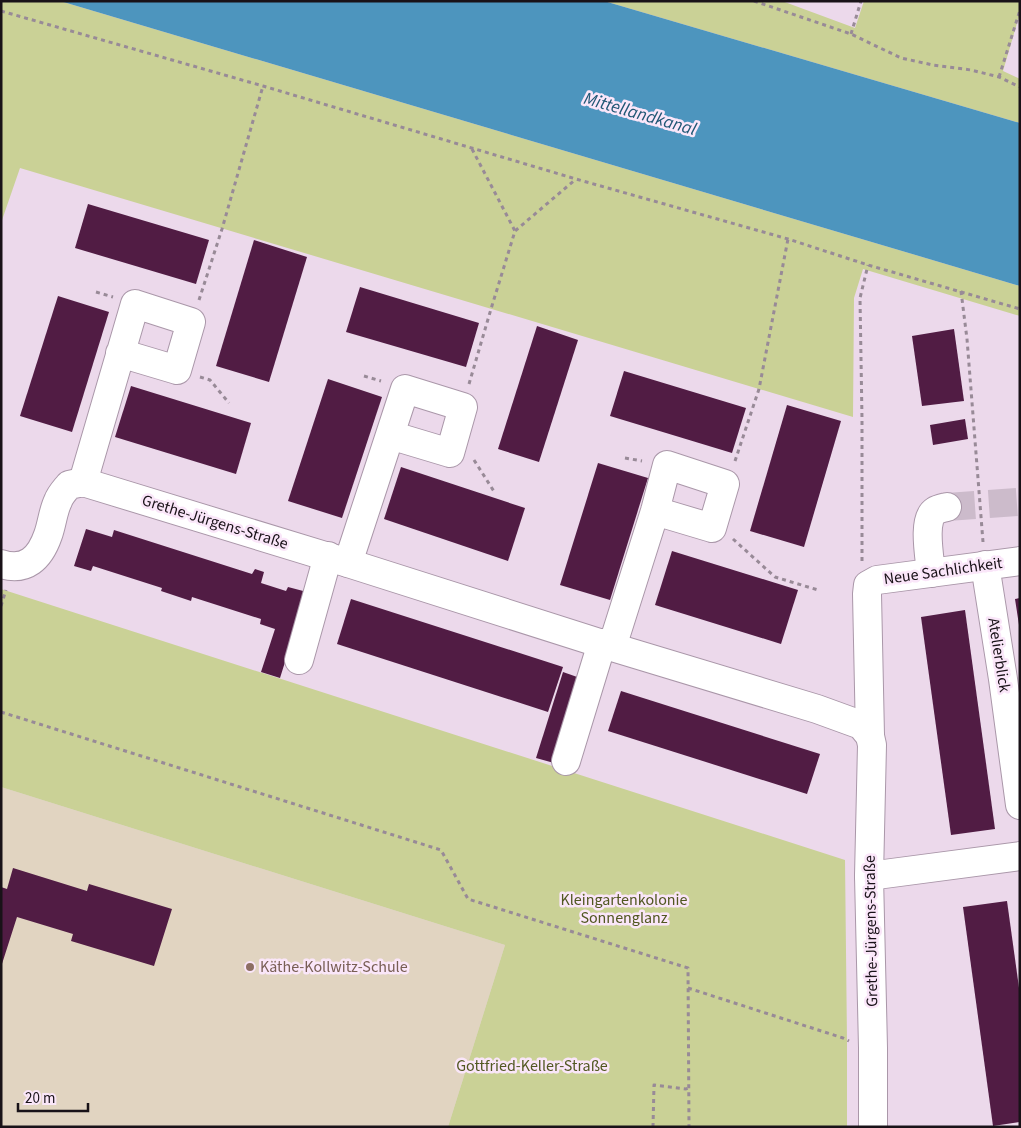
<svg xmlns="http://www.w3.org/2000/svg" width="1021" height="1128" viewBox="0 0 1021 1128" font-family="'Source Sans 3',sans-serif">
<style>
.education{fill:#e1d4c1}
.green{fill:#cad196}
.water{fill:#4d95be}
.building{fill:#511c44}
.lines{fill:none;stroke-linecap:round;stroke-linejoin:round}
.minor-tunnel{stroke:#ccbbcb;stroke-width:28;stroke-dasharray:28 14;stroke-linecap:butt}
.minor-casing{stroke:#aa97a9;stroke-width:30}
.path{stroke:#988a97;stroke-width:3;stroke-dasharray:4 4;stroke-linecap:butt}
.minor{stroke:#fff;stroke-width:28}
.education-dot{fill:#8d6e63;stroke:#fae6f9;stroke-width:2}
.labels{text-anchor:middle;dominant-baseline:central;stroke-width:5;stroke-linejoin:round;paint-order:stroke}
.street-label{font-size:16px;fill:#191218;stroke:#fae6f9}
.park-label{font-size:16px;fill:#515721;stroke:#fae6f9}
.education-label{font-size:16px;fill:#785e54;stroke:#fae6f9;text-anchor:start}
.water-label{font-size:18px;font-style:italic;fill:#205775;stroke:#fae6f9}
</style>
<rect width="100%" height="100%" fill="#ecd9eb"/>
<!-- education -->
<polygon class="education" points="1,787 505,945 448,1127 1,1127"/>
<!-- green -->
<g class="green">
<polygon points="1,1 60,1 1020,286 1020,316 863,269 854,298 853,417 20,168 1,223"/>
<polygon points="604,1 782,1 855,28 864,1 1020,1 1020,13 1003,71 1020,79 1020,123"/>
<polygon points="1,589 845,860 847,1041 847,1127 448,1127 505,945 1,787"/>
</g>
<!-- water -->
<polygon class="water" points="60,1 604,1 1020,123 1020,286"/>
<!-- building -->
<g class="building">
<polygon points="88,204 209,240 196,284 75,248"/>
<polygon points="254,240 307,257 269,382 216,366"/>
<polygon points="360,287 479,323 466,367 346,332"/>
<polygon points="58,296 109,312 72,432 20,416"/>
<polygon points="537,326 578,340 539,462 498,449"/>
<polygon points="954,329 964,401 922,406 912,336"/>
<polygon points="624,371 746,408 732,453 610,416"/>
<polygon points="328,379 382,397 342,518 288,501"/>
<polygon points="131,386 251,423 236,474 115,437"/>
<polygon points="787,405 841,421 804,547 750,531"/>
<polygon points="965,419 968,439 933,445 930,425"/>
<polygon points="598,463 648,478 610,600 560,585"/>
<polygon points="401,467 525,508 508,561 384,519"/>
<polygon points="86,529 112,537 114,530 252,574 255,569 264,572 261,583 286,591 288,587 307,592 280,678 261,672 275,629 260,624 261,619 192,597 191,601 161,591 162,588 93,566 91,571 74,566"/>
<polygon points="672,551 798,590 781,644 655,605"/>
<polygon points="1020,598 1020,625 1019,625 1015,599"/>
<polygon points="351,599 563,667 548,712 337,644"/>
<polygon points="965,610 995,829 951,835 921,617"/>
<polygon points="563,672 580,678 554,763 536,758"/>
<polygon points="621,691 820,754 807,794 608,731"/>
<polygon points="13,868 87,891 89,884 172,909 154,966 71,941 73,934 17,917 1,967 1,887 7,889"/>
<polygon points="1007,901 1020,995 1020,1122 993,1126 963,907"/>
</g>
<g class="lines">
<!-- minor-tunnel -->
<polyline class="minor-tunnel" points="947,507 1018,502"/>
<defs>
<g id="minor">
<polyline points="83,482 135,304 191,322 177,370 120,353"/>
<polyline points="348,563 405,389 463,407 450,453 390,435"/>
<path d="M1 564C26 572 40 558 48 535 52 524 53 511 58 501 60 495 65 490 69 485L83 482 348 563 612 647 817 709 861 725 870 736 872 745 869 876 873 1048V1127"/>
<polyline points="985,565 1003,679 1020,805"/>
<path d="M931 573C930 559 922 519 935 511 938 509 943 508 947 507"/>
<polyline points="612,647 655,511 667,465 725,484 712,528 655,511"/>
<polyline points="299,660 328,556"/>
<polyline points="870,736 867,594 868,585 877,580 1020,561"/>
<polyline points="566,761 602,643"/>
<polyline points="869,876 1020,856"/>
</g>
</defs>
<!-- minor casing -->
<use href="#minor" class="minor-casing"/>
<!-- path -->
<g class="path">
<polyline points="754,1 851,34 901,58 933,65 971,70 999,77 1020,87"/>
<polyline points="1,11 263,86 576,179 788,239 868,265 1020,309"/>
<polyline points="851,34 861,1"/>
<polyline points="999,77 1020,10"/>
<polyline points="472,149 515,231"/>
<polyline points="961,291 967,339 983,542"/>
<polyline points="96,292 113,297"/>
<polyline points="199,300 222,229 263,86"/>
<polyline points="364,376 381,381"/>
<polyline points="200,377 210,380 229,403"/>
<polyline points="469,384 491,309 515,231 576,179"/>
<polyline points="625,458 642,461"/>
<polyline points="474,460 495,493"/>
<polyline points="735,461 759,389 788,239"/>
<polyline points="733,539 775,577 818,590"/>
<polyline points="862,561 862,419 860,298 868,265"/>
<polyline points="1,606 6,590"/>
<polyline points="1,712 441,850 468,899 688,968 689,1127"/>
<polyline points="688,988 843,1038 849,1041"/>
<polyline points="653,1127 654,1085 686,1089 688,1088"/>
</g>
<!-- minor -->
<use href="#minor" class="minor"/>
</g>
<!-- markers -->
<circle class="education-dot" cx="250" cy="967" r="5"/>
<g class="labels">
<!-- street labels -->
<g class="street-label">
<text transform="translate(215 522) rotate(17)">Grethe-Jürgens-Straße</text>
<text transform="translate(943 571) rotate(-8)">Neue Sachlichkeit</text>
<text transform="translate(999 655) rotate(81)">Atelierblick</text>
<text transform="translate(871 931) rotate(-91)">Grethe-Jürgens-Straße</text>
</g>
<!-- park labels -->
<g class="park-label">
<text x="624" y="900">Kleingartenkolonie<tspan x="624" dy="18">Sonnenglanz</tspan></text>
<text x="532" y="1066">Gottfried-Keller-Straße</text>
</g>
<!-- education labels -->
<g class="education-label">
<text x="260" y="967">Käthe-Kollwitz-Schule</text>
</g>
<!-- water labels -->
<g class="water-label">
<text transform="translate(640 114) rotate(16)">Mittellandkanal</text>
</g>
</g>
<!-- border -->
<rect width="1021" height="1128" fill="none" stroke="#191218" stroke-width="5"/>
<!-- scale -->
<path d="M18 1103v8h70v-8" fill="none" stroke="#191218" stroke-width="2.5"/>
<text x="25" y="1103" font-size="15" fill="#191218" stroke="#fae6f9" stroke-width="4" paint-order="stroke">20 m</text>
</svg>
